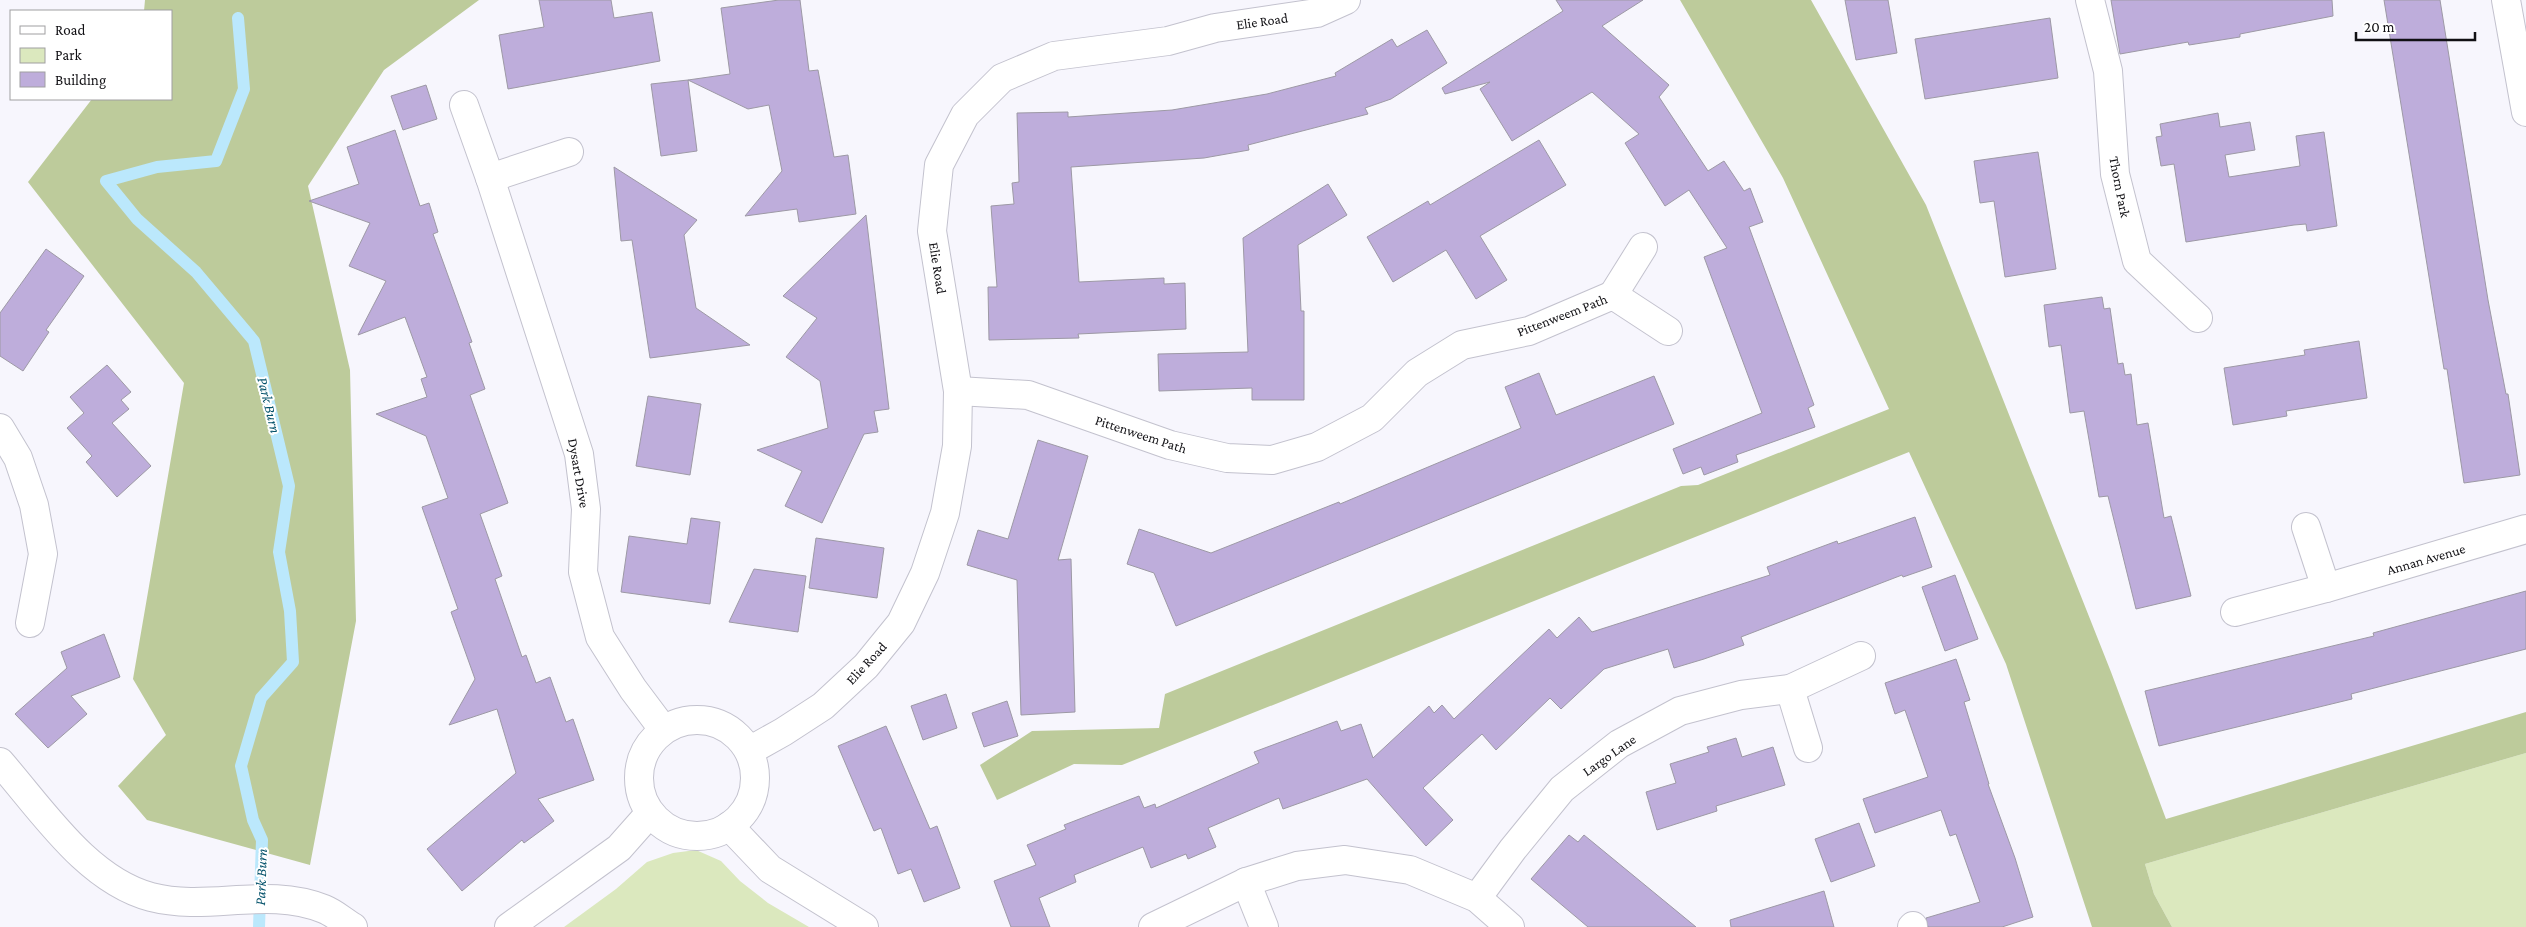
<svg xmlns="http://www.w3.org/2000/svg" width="2526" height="927" viewBox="0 0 2526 927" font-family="'Crimson Pro',serif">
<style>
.green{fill:#dbe8be}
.forest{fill:#bdcb9b}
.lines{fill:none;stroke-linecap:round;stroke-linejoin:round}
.stream{stroke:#bbe8fc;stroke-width:12}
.building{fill:#beaddb;stroke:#9d99a5}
.minor-casing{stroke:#c3c2ce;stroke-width:30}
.minor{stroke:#fff;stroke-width:28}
.labels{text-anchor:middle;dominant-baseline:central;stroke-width:4;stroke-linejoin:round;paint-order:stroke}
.street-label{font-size:14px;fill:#111014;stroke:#fff}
.water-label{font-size:15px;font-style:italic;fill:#04526b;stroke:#fff}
</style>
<rect width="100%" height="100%" fill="#f7f6fd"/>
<!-- green -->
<g class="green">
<polygon points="2526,753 2526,927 2172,927 2154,894 2145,864"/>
<polygon points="696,850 721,861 740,881 768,903 809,927 564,927 616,889 647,862 673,853"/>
</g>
<!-- forest -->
<g class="forest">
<polygon points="145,0 479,0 384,70 308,186 350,370 356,621 310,865 147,820 118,786 166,735 133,679 184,383 28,182 92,99 171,99 171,11 144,11"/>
<polygon points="1680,0 1811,0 1926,205 2111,672 2166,819 2526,712 2526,753 2145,864 2154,894 2172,927 2092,927 2006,664 1909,452 1122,765 1074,764 997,800 980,765 1032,731 1159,728 1165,694 1681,486 1698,485 1889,409 1783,178"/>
</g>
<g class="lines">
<!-- stream -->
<polyline class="stream" points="238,18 244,89 216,161 157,167 106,181 137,219 196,272 254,341 289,486 279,552 290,611 293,662 261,698 241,766 253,820 262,840 259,927"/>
</g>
<!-- building -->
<g class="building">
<polygon points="539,0 611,0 614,18 652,12 660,61 508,89 499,35 544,27"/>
<polygon points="779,0 800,0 809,71 818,70 834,157 848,155 856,214 799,222 797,209 745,216 782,171 769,105 748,109 688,80 730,74 721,8"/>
<polygon points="1556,0 1643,0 1602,26 1669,85 1659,97 1708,171 1724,161 1744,191 1750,188 1763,222 1749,227 1814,405 1808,408 1815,427 1736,455 1738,462 1704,475 1701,467 1683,474 1673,449 1762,413 1704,257 1727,248 1689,190 1665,206 1625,143 1639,134 1592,92 1512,141 1480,89 1490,82 1445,94 1442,88 1563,11"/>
<polygon points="1845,0 1888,0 1897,53 1856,60"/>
<polygon points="2111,0 2332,0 2333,16 2240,34 2240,37 2189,45 2188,42 2120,54"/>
<polygon points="2384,0 2440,0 2488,300 2506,394 2508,394 2520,475 2464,483 2447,369 2444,369"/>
<polygon points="2050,18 2058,78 1925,99 1915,39"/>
<polygon points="1427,30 1447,63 1391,99 1365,108 1368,114 1248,145 1249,150 1204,158 1071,167 1079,282 1164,278 1164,284 1185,283 1186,329 1078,334 1079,338 989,340 988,287 997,287 991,206 1014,204 1012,183 1019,182 1017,113 1068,112 1068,117 1172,110 1267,94 1336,76 1335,73 1392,39 1397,47"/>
<polygon points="688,80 697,151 661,156 651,84"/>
<polygon points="426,85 437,119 403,130 391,96"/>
<polygon points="2218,113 2220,127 2250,122 2255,150 2225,155 2229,177 2300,166 2296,136 2324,132 2337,226 2307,231 2306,224 2294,225 2186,242 2174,164 2161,166 2156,137 2162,136 2160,124"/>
<polygon points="395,130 420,206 429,203 438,232 433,234 472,342 469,343 485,389 470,395 508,503 480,514 502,576 495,579 522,657 526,655 536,683 550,677 566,722 573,719 594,780 538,799 554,821 524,843 522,840 462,891 427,849 516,773 497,709 449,725 475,679 451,612 458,609 422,507 448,498 426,436 376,414 427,397 421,379 427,377 405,317 358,335 386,281 349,266 370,223 309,201 359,184 347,147"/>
<polygon points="1539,140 1566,185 1480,236 1507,280 1476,299 1446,250 1393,282 1367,237 1428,201 1430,205"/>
<polygon points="2038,152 2056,269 2005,277 1994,201 1980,203 1974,161"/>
<polygon points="614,167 697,220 684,235 696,308 750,345 650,358 632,240 621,241"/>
<polygon points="1328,184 1347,215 1298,245 1301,311 1304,311 1304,400 1252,400 1252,388 1159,391 1158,354 1248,352 1243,238"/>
<polygon points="866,215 889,409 874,411 878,432 864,434 822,523 785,506 802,471 757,450 828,428 820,381 786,357 817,318 783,296"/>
<polygon points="46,249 84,276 46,330 49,332 23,371 0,356 0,313"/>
<polygon points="2102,297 2104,309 2110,308 2118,364 2123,363 2125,375 2131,374 2137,425 2148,423 2164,518 2171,516 2191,596 2136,609 2108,496 2099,497 2084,411 2070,413 2061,345 2049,347 2044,305"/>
<polygon points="2359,341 2367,398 2286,411 2287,416 2233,425 2224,368 2305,355 2304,350"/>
<polygon points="107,365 131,392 121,400 129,409 112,423 151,466 117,497 86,462 92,456 67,428 84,413 70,397"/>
<polygon points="1539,373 1556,415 1654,376 1674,424 1176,626 1154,573 1127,564 1139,529 1211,553 1339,502 1340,504 1521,428 1505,387"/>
<polygon points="648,396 701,404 690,475 636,466"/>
<polygon points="1038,440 1088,456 1058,560 1071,559 1075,712 1021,715 1017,580 967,565 978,530 1008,539"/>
<polygon points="1915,517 1932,567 1903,577 1902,575 1741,637 1744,645 1704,659 1674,668 1668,649 1604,669 1561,709 1550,698 1496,750 1482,734 1423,788 1453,820 1426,846 1367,779 1283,809 1279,798 1208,828 1216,847 1188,859 1186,854 1151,868 1143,847 1074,875 1076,882 1039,898 1050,927 1011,927 994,881 1036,865 1027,845 1066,829 1064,825 1139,796 1144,808 1155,804 1156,808 1259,763 1254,752 1337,721 1341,731 1361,724 1373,758 1429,706 1434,713 1442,705 1454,719 1549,629 1557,638 1579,617 1592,632 1770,575 1767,567 1837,541 1838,544"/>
<polygon points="691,518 720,522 710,604 621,592 629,536 687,544"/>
<polygon points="816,538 884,548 877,598 809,588"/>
<polygon points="754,569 806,576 798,632 729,622"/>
<polygon points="1955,575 1978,639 1945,651 1922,587"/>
<polygon points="2526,591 2526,649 2351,694 2352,699 2159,746 2145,691 2374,636 2373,633"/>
<polygon points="104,634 120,677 71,696 87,714 48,748 15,714 67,668 61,652"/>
<polygon points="1956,659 1970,700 1964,702 1989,784 1988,784 2015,858 2033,917 2002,927 1928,927 1926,918 1980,902 1956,834 1950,836 1941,810 1875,833 1863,799 1928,777 1905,710 1895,714 1885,683"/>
<polygon points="946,694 957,728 923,740 911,706"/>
<polygon points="1007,701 1018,736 984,747 972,713"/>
<polygon points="886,726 930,829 937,826 960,888 924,902 911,869 898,874 881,828 874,831 838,746"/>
<polygon points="1736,738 1742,757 1773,747 1785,785 1716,806 1717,811 1657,830 1646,792 1676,783 1670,764 1709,752 1707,747"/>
<polygon points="1859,823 1875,866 1831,882 1815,839"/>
<polygon points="1569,835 1578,842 1584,835 1696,927 1588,927 1531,879"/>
<polygon points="1824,891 1834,927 1731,927 1730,920"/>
</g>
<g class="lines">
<defs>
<g id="minor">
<polyline points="2090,0 2108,71 2115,174 2137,261 2198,318"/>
<polyline points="2506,0 2526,112"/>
<polyline points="464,105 490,178 579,454 586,509 583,572 600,637 633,689 663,729"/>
<polyline points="490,178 569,152"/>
<polyline points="1613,295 1643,247"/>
<polyline points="958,391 1028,395 1170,445 1227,458 1272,460 1317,447 1372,418 1417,373 1462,345 1529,331 1613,295 1668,331"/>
<polyline points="0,428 18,458 34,505 43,554 30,623"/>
<polyline points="2306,527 2326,588"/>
<polyline points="2235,612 2326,588 2526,529"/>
<polyline points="1790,689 1808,748"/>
<circle cx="697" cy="778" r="58"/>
<polyline points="749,751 783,732 823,706 866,666 901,623 925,573 945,513 957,446 958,391 932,231 939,165 965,115 1002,78 1054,56 1168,41 1215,28 1317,13 1346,0"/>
<path d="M0 762C42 810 87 880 151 897 209 912 266 886 324 909 334 913 343 921 353 927"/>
<polyline points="729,826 770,869 864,927"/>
<polyline points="1246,882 1264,927"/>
<polyline points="1477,898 1513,849 1562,789 1619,744 1680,711 1741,695 1790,689 1861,656"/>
<polyline points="509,927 619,848 650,813"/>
<polyline points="1153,927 1246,882 1297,866 1345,860 1410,870 1477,898 1510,927"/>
<polyline points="1912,927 1913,926"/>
</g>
</defs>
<!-- minor casing -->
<use href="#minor" class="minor-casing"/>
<!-- minor -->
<use href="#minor" class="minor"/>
</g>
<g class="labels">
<!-- street labels -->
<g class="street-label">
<text transform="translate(1262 21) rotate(-8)">Elie Road</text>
<text transform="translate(2120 187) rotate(79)">Thorn Park</text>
<text transform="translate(938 268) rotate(81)">Elie Road</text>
<text transform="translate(1562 315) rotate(-21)">Pittenweem Path</text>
<text transform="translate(1141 434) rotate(18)">Pittenweem Path</text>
<text transform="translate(579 473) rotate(80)">Dysart Drive</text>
<text transform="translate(2426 559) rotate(-16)">Annan Avenue</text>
<text transform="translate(866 663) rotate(-47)">Elie Road</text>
<text transform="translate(1609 755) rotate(-35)">Largo Lane</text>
</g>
<!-- water labels -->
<g class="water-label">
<text transform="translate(269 405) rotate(76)">Park Burn</text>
<text transform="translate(261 877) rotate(-88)">Park Burn</text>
</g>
</g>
<!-- legend -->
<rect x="10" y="10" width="162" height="90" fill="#ffffff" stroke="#a09fa1"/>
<rect x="20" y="26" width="25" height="8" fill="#ffffff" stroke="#a09fa1"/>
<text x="55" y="35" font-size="15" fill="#111014">Road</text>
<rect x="20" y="48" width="25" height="15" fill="#dbe8be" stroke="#a09fa1"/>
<text x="55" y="60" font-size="15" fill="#111014">Park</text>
<rect x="20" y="72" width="25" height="15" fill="#beaddb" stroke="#a09fa1"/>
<text x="55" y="85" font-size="15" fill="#111014">Building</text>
<!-- scale -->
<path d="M2356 32v8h119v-8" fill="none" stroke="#111014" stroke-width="2.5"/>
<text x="2364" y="32" font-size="15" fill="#111014" stroke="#ffffff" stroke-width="4" paint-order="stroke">20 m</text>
</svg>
